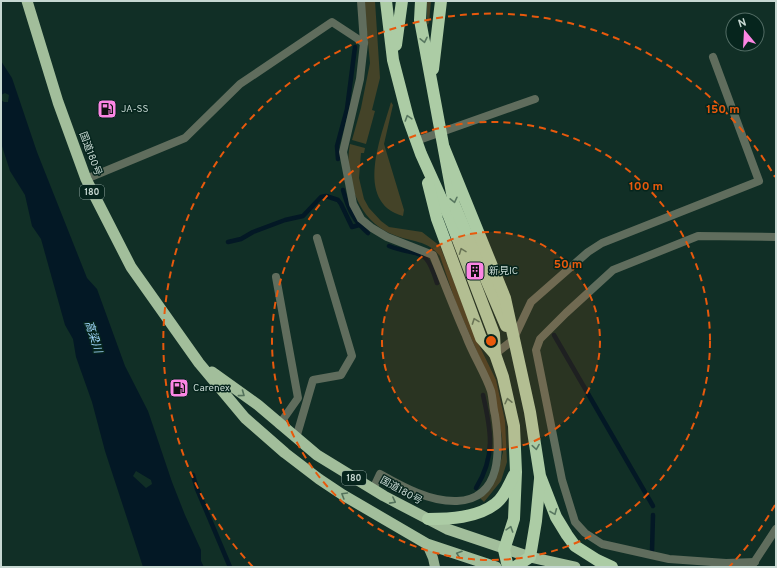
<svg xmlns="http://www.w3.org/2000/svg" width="777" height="568" viewBox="0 0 777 568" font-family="Overpass,'Noto Sans JP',sans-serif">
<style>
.green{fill:#444328}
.water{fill:#031825;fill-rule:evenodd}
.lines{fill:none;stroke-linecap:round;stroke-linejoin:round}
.stream{stroke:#031825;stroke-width:4.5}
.service{stroke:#606d5d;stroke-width:8}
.minor{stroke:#606d5d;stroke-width:8}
.primary{stroke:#97b191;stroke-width:10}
.trunk{stroke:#a2be9b;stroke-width:11}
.motorway{stroke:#accca5;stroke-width:12}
.oneway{stroke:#597861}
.oneway2{stroke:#54725c}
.ring{fill:none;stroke:#e8590c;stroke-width:2;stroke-dasharray:7 5}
.labels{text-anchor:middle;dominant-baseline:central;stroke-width:3;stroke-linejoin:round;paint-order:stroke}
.shield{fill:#06251d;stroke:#8da29c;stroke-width:1}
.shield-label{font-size:9px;font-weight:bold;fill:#c7d8d2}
.poi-label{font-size:10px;fill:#c7d8d2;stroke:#06251d;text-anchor:start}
.street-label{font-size:10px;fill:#c7d8d2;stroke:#06251d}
.water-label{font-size:11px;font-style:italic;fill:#9fd5f9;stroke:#06251d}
.centre{fill:#e8590c;stroke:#06251d;stroke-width:2}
.ring-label{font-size:12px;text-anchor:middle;font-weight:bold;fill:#e8590c;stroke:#06251d;stroke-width:3;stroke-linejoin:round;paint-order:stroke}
</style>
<rect width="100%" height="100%" fill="#112f26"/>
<!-- green -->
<g class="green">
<polygon points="364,1 375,1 380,78 372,110 375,111 366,144 352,140 361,108 370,63"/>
<polygon points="427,1 431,1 429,23 427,25"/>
<path d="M391 102 393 105 384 144 404 210 403 216C353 202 382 135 391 102Z"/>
<path d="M350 144 365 148 364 153H361L359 178 364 199 369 208 381 221 389 227 422 232 440 246 477 341 496 380 505 421 507 462 501 481 484 502 480 498 486 493 499 468 503 452 502 436 492 386 456 303 440 256C428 240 411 242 394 235 359 223 343 178 350 144Z"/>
</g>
<!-- water -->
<path class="water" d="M1 61 12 78 37 152 87 278 97 289 125 366 148 411 172 482 185 515 201 550V561L204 567H143L105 451 92 402 76 357 73 339 65 325 41 239 32 226 25 195 10 171 1 143V100L4 102H8L9 95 5 93 1 95ZM136 471 151 480 152 484 146 488 133 476Z"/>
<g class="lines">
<!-- stream -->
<g class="stream">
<polyline points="338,159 337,146 347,109 355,47"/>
<path d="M343 190C348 208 353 220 368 233"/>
<polyline points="228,242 241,239 253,232 285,220 303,216 321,197 326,196 338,200 341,204 352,227 359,225"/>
<path d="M389 246C420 258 425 244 437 283"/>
<polyline points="554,335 653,506"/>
<polyline points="193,475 197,489 230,567"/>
<path d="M476 488C496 456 491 430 483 395"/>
<polyline points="652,551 653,515"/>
</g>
<!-- service -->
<g class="service">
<polyline points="416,141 535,99"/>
<polyline points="495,354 513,340 531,302 588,252 602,243 759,181 713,57"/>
<polyline points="755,562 726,563 669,559 602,544 585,533 575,522 562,480 536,350 540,339 566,313 613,270 698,236 776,237"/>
</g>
<!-- minor -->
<g class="minor">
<path d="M361 1 364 43 360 79 343 152 353 204 361 219 372 228 387 237 433 255C444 282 454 309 466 336 473 355 485 373 491 391 493 399 493 408 495 415 500 448 503 499 457 501 430 502 403 487 380 474L373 489"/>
<polyline points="86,179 185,138 240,84 332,22 364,43"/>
<polyline points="276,277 298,398 279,425"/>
<polyline points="296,438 313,380 341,375 352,356 317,238"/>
<polyline points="751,567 776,529"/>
</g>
<!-- primary -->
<polyline class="primary" points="427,544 433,558 435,567"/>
<!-- trunk -->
<g class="trunk">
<polyline points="27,1 58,102 86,179 131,267 199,363 245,418 285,453 319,479 343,495 427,544 496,567"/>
<polyline points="212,372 258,405 317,455 384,496 447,529 530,557 575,567"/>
</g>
<!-- motorway -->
<g class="motorway">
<polyline points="386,1 393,60 408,118 421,154 449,216 494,334 495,354 503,377 514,426 516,472 514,519 504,550 508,567"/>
<polyline points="421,1 420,20 454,204 506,326"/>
<polyline points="396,45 402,1"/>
<polyline points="433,69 441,1"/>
<polyline points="444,148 505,298 530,412 540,476 556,517 567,535 575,546 597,560 612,567"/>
<polyline points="428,183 437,219 481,338 495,354"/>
<path d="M428 519C449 519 477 518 495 504 504 498 509 484 514 475"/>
<polyline points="515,567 530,557 536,521 540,479"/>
</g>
</g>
<!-- one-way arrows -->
<defs><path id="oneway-chevron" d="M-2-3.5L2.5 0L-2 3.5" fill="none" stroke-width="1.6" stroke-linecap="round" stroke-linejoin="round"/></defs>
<g class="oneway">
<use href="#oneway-chevron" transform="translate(424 40) rotate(78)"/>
<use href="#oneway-chevron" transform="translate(408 118) rotate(-107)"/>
<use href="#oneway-chevron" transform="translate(454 200) rotate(77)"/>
<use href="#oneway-chevron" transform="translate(462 251) rotate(-111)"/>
<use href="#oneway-chevron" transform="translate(475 321) rotate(-110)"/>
<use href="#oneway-chevron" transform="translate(508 401) rotate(-103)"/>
<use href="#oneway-chevron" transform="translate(536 447) rotate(81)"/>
<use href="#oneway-chevron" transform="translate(554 512) rotate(68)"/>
<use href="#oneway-chevron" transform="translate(510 529) rotate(-72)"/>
</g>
<g class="oneway2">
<use href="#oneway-chevron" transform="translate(242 394) rotate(36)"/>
<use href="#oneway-chevron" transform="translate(344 495) rotate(-149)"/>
<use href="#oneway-chevron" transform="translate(393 501) rotate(28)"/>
<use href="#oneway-chevron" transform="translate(459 554) rotate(-161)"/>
</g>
<!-- distance rings -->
<circle cx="491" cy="341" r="109" fill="#e8590c" fill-opacity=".12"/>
<g class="ring">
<circle cx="491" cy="341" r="109"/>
<circle cx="491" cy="341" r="219"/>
<path d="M775 505A328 328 0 0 1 729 567M253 567A328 328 0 1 1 775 177"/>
</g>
<!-- icons -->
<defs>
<symbol id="fuel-square" viewBox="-11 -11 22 22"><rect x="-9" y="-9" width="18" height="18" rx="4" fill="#fc86e4" stroke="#06251d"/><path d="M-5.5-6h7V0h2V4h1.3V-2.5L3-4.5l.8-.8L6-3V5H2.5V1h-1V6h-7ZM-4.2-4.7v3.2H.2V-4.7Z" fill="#111"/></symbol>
<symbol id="building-square" viewBox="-11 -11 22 22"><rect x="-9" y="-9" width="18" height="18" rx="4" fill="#fc86e4" stroke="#06251d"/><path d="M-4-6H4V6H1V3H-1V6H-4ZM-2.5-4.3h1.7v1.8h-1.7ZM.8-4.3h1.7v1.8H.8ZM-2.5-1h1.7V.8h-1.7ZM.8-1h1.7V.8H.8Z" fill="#111"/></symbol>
</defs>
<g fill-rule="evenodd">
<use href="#fuel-square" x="96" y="98" width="22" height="22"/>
<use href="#building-square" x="464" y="260" width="22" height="22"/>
<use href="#fuel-square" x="168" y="377" width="22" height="22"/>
</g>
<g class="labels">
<!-- shield labels -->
<g class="shield">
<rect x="80" y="185" width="24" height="14" rx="3"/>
<rect x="342" y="471" width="24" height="14" rx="3"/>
</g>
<g class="shield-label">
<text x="92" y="192">180</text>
<text x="354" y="478">180</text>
</g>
<!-- poi labels -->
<g class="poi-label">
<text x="121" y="109">JA-SS</text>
<text x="489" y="271">新見IC</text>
<text x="193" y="388">Carenex</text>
</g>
<!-- street labels -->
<g class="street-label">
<text transform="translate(90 154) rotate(69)">国道180号</text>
<text transform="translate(401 491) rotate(29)">国道180号</text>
</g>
<!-- water labels -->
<g class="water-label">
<text transform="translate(93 337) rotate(72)">高梁川</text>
</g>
</g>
<circle cx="491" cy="341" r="6" class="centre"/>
<g class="ring-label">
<text x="723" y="113">150 m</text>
<text x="646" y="190">100 m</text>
<text x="568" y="268">50 m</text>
</g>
<!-- border -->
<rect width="777" height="568" fill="none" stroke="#c7d8d2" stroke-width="4"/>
<!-- north arrow -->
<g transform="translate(745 32) rotate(342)"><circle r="19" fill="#06251d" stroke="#536d65"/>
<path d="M0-3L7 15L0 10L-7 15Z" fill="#fc86e4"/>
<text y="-6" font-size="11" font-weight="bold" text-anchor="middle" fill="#c7d8d2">N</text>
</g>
</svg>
